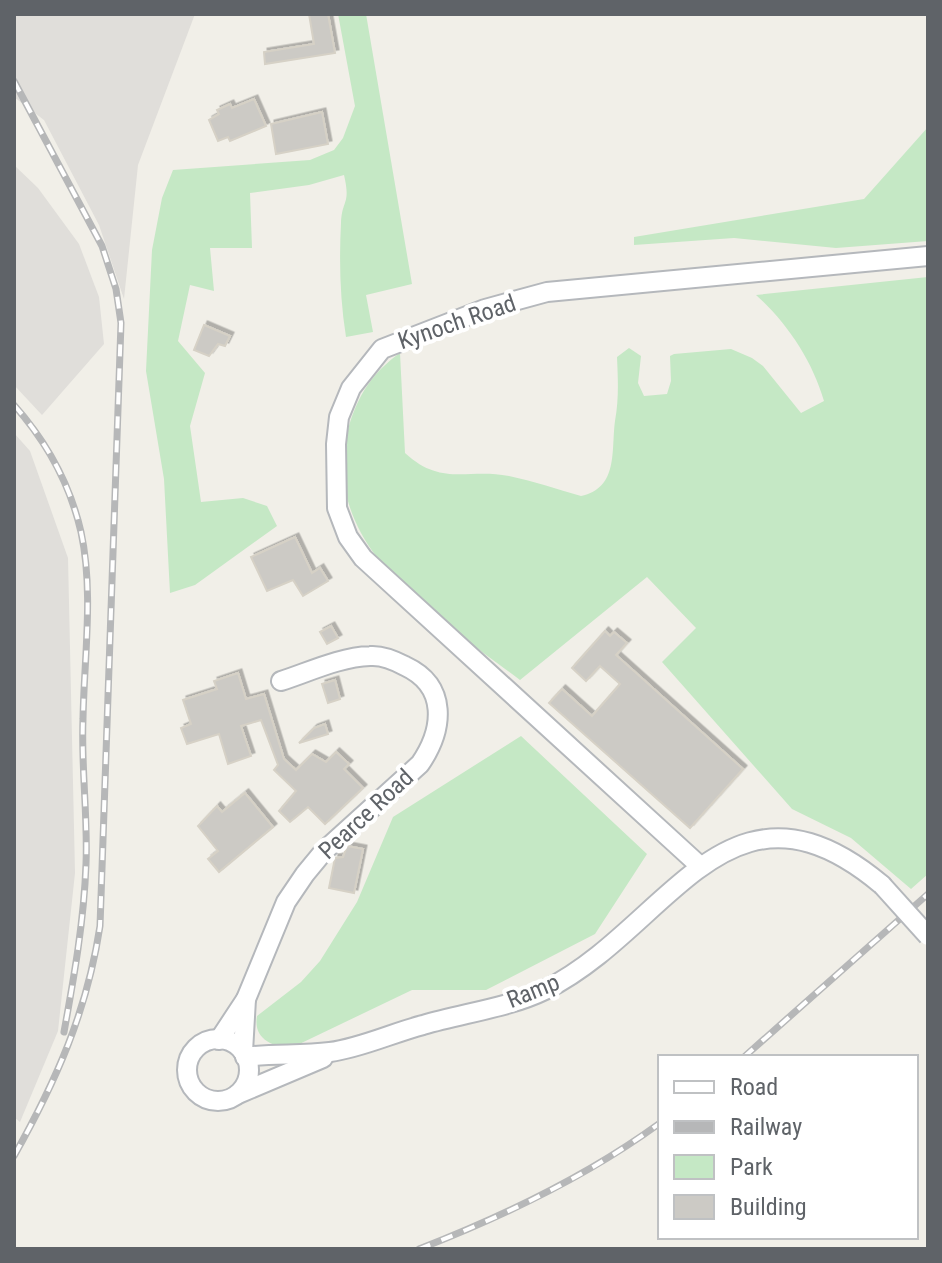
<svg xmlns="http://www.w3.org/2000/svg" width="942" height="1263" viewBox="0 0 942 1263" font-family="'Roboto Condensed',sans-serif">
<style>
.industrial{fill:#e0deda}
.green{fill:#c5e8c5}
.building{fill:#cccac5;stroke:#d6d1c6;stroke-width:2;filter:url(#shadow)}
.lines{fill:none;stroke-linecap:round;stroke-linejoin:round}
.minor-casing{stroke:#b5b8bc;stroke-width:22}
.minor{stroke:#fff;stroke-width:18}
.rail-casing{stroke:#b6b7b8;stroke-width:7}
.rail{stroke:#fff;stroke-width:4;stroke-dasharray:12;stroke-linecap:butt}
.minor-bridge-casing{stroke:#b5b8bc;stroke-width:22;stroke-linecap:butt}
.minor-bridge{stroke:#fff;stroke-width:18}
.labels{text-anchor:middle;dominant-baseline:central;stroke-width:8;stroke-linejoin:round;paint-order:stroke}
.street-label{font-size:24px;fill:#5f6368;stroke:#fff}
</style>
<defs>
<filter id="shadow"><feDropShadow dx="3.5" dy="-3.5" stdDeviation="0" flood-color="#0004"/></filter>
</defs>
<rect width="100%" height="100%" fill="#f1efe8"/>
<!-- industrial -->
<g class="industrial">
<polygon points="14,14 195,14 138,165 124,299 99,225 44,120 14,97"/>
<polygon points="14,165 38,188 79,244 99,297 104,344 42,415 14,385"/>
<polygon points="14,433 30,451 68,558 75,873 58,1031 20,1122 14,1117"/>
</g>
<!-- green -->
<g class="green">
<path d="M338 14H366L412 284 366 295 373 332 346 337C340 299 339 262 341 223 342 199 351 205 344 175L309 185 250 193 252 248H210L214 291 190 285 178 341 205 373 190 426 201 502 243 498 267 506 277 526 195 585 170 593 164 479 146 371 152 250 162 198 173 170 310 160 334 150 343 138 355 106Z"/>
<polygon points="928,127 928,241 836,248 734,238 634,245 634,237 864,199"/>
<path d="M928 277V874L911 889 851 838 792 809 662 662 696 628 647 577 520 680C439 618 315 546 349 426 358 395 373 372 400 353L405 453C442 487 467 468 509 476 533 481 557 489 581 496 619 488 611 450 615 421 619 399 618 380 617 357L629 348 641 356 638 383 644 396 667 394 671 381 670 356 674 354 731 349 752 358 763 366 801 413 824 401C812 360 787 323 756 295Z"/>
<path d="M521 736 647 854 595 934 486 990H412L291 1048C272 1046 253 1039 257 1016L301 982 320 961 357 902 393 817Z"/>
</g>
<!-- building -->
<g class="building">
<polygon points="309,14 328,14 335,53 265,64 264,52 314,44"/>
<polygon points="254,99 266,126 230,141 228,137 218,141 209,120 219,114 217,110 230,104 232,108"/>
<polygon points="322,112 328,144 276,154 271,124"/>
<polygon points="204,325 230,336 225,346 218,344 209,356 194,350"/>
<polygon points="295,537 312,573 320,568 328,581 303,596 293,580 267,591 251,557"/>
<polygon points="331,626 338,638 327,644 320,632"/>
<polygon points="605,631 610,636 614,632 627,643 616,655 743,769 690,828 549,703 562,689 592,716 620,684 600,666 586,681 572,668"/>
<polygon points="238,673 246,699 264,694 284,759 296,770 312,754 326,762 336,752 349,764 344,769 363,788 325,824 308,807 290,822 279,811 296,791 274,770 278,765 261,720 241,726 251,756 228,764 219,734 187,744 181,728 191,724 183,700 217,689 214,681"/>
<polygon points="335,680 340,699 328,703 322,684"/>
<polygon points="325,724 328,734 299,743 314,728"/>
<polygon points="245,793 273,827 219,872 208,859 218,851 198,826 217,806 222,812"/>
<polygon points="347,846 363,849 354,893 329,888 335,858 343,857"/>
</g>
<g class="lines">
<defs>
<g id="minor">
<polyline points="700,866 363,558 348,537 337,508 336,444 339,417 351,388 382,349 485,309 547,292 928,256"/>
<circle cx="218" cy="1070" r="31"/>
<path d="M219 1040 246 999 286 902 305 874 324 851 420 764C444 729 448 686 405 666 394 660 382 655 370 656 340 657 309 672 281 681"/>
<polyline points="243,1052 246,999"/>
<path d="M245 1057C273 1053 301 1056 330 1052 361 1048 392 1033 423 1025 463 1013 508 1008 545 990 670 928 728 756 882 885"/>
<polyline points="238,1094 323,1058"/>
</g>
</defs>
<!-- minor casing -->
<use href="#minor" class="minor-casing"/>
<!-- minor -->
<use href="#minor" class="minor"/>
<defs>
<g id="rail">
<path d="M14 81 102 246 116 289 121 323 100 926C87 1012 56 1081 14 1156"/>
<path d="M14 405C46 441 70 484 81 532 94 592 84 658 83 719 81 768 88 816 86 864 84 921 74 977 64 1032"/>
<polyline points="744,1057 928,894"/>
<path d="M419 1249C504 1216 586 1177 660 1123"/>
</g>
</defs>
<!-- rail casing -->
<use href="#rail" class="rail-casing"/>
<!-- rail -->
<use href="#rail" class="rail"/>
<defs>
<polyline id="minor-bridge" points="882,885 928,936"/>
</defs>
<!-- minor-bridge casing -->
<use href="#minor-bridge" class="minor-bridge-casing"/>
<!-- minor-bridge -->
<use href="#minor-bridge" class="minor-bridge"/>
</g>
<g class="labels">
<!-- street labels -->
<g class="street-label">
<text transform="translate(457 322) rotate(-19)">Kynoch Road</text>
<text transform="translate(366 814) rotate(-43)">Pearce Road</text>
<text transform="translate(533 991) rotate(-22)">Ramp</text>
</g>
</g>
<!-- border -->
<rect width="942" height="1263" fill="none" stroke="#5f6368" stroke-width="32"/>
<!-- legend -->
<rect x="658" y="1055" width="260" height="184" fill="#ffffff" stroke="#bfc1c3" stroke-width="2"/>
<rect x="674" y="1081" width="40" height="12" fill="#ffffff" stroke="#bfc1c3" stroke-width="2"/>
<text x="730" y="1095" font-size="24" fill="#5f6368">Road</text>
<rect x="674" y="1121" width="40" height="12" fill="#b6b7b8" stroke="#bfc1c3" stroke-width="2"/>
<text x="730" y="1135" font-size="24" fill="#5f6368">Railway</text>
<rect x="674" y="1155" width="40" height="24" fill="#c5e8c5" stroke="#bfc1c3" stroke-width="2"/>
<text x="730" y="1175" font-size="24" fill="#5f6368">Park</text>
<rect x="674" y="1195" width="40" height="24" fill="#cccac5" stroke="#bfc1c3" stroke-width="2"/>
<text x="730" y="1215" font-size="24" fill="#5f6368">Building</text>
</svg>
